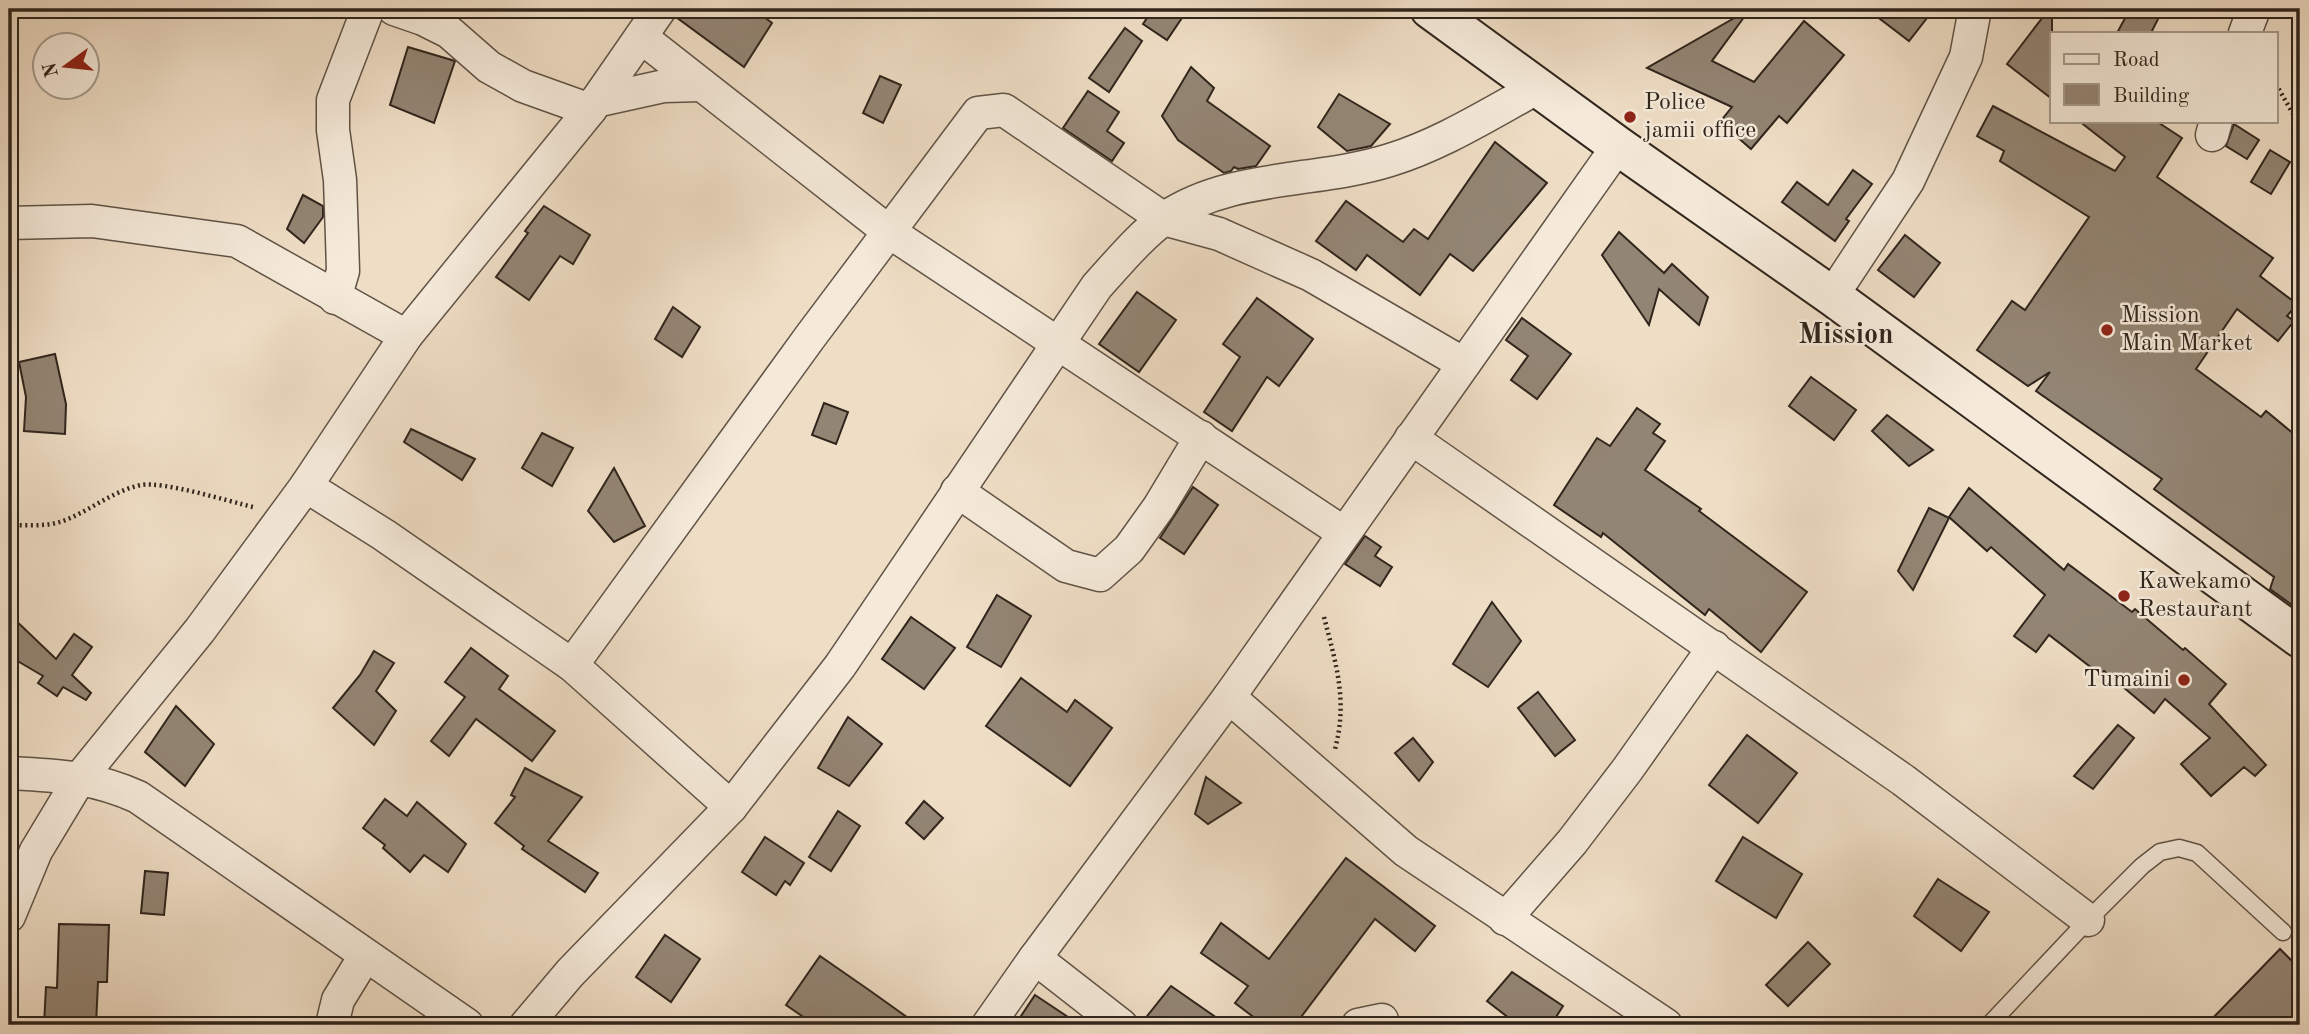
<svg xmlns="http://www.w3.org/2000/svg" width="2309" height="1034" viewBox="0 0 2309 1034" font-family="'Old Standard TT',serif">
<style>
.building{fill:#938574;stroke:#30251c;stroke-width:2}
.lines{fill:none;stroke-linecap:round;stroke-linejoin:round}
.service-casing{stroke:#605346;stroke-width:19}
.minor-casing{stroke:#605346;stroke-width:35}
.secondary-casing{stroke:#30251c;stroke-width:42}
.path{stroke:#30251c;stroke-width:4.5;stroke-dasharray:2 3.5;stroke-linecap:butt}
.service{stroke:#f5eada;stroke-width:16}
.minor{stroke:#f5eada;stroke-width:32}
.secondary{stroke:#f5eada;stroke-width:38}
.poi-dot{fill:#8f2418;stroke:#f5eada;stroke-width:2.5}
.labels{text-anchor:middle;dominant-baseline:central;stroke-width:5;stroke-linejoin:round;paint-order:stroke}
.poi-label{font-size:24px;fill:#30251c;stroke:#f5eada;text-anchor:start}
.quarter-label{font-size:28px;font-weight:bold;fill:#30251c;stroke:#f5eada}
</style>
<rect width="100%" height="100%" fill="#efdec6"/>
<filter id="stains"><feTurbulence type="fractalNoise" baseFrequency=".00286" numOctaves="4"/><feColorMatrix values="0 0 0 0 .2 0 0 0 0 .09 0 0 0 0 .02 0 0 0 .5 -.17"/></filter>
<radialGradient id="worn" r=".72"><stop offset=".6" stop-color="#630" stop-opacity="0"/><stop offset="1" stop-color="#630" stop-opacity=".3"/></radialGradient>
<!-- building -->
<g class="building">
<polygon points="678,9 754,9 772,23 744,67 676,17"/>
<polygon points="1153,9 1188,9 1167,40 1143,24"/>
<polygon points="1750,9 1712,61 1754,82 1804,21 1844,55 1787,123 1779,116 1751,149 1720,122 1732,107 1647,68"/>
<polygon points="1867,9 1934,9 1909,41"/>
<polygon points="2049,9 2052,9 2052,99 2007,64"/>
<polygon points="2130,9 2148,9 2160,15 2151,33 2117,33"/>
<polygon points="1125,28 1142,41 1109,92 1089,78"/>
<polygon points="408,47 455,61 434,123 390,105"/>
<polygon points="1191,67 1214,88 1207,101 1270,146 1256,166 1238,169 1234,167 1231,171 1224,173 1178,140 1162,116"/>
<polygon points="880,76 901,85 883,123 863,113"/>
<polygon points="1088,91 1119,112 1107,131 1124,143 1112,161 1063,128"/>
<polygon points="1339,94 1390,124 1371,146 1347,151 1318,127"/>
<polygon points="1993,106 2115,171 2125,157 2079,121 2156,121 2182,138 2157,177 2273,258 2260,276 2297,304 2287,316 2294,321 2278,341 2237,309 2196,369 2261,417 2266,411 2300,439 2300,584 2292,605 2270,589 2274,577 2154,489 2162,479 2036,391 2050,372 2028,386 1977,350 2012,301 2025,310 2089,217 2000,161 2004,151 1977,136"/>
<polygon points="2234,124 2259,140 2247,159 2226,146"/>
<polygon points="1495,142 1547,183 1473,271 1450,254 1420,295 1367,255 1356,270 1316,241 1346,201 1403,242 1414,229 1428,239"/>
<polygon points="2270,150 2290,162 2271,194 2251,182"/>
<polygon points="1853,170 1872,184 1846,219 1849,221 1835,241 1782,202 1797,182 1828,205"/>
<polygon points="303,195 323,206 323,217 304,243 287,229"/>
<polygon points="544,206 590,235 573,264 560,256 529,300 496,277 528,233 525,231"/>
<polygon points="1619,232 1664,273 1672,264 1708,297 1699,325 1659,289 1649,325 1602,255"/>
<polygon points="1905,235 1940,263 1914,297 1878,270"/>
<polygon points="1137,292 1176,320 1139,372 1099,344"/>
<polygon points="1257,298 1313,339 1279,386 1267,377 1232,431 1204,412 1240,357 1223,344"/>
<polygon points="673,307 700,327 682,357 655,339"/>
<polygon points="1522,318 1571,354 1537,399 1511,380 1528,356 1506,340"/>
<polygon points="55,354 66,404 65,434 24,431 26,397 19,362"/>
<polygon points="1811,377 1856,410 1834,440 1789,406"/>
<polygon points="824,403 848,412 836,444 812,435"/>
<polygon points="1637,408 1660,424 1653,433 1665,441 1645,470 1701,509 1699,511 1807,592 1761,652 1709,609 1705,615 1603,533 1601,537 1554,505 1597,438 1610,446"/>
<polygon points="1887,415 1933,450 1909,466 1872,431"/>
<polygon points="411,429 475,459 462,480 404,442"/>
<polygon points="542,433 573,448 552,486 522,468"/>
<polygon points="614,468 645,526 614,542 588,511"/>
<polygon points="1193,487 1218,505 1184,554 1160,538"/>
<polygon points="1969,488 2064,570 2068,564 2132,612 2135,609 2183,650 2185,648 2226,684 2209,704 2266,765 2255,776 2244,767 2211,796 2181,764 2210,738 2165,699 2154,713 2104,671 2101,675 2049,635 2036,652 2014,636 2045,595 1991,547 1987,551 1949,517"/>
<polygon points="1929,508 1949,518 1913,590 1898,571"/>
<polygon points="1365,536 1381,547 1375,556 1392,567 1380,586 1345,564"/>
<polygon points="997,595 1031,616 1001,667 967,647"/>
<polygon points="1492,602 1521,641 1488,687 1453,664"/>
<polygon points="9,614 56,659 74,634 92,647 72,675 91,693 86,700 63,687 57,696 38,683 43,676 9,656"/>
<polygon points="911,617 955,648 924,689 882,659"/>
<polygon points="471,648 508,676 499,689 555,731 532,761 476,719 449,756 431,741 465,697 445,682"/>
<polygon points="374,651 394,663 376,691 396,711 374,745 333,708 360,675"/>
<polygon points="1021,678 1067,712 1075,700 1112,728 1070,786 986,726"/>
<polygon points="1538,692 1575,740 1555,756 1518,708"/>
<polygon points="176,706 214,744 185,786 145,752"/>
<polygon points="848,717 882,744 849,786 818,768"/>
<polygon points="2118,725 2134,738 2093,789 2074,776"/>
<polygon points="1747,735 1797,773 1758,823 1709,785"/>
<polygon points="1413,738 1433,762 1419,781 1395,753"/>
<polygon points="525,768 582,797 548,841 598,873 585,892 522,849 524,846 495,823 515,797 511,795"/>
<polygon points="1206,777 1241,803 1208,824 1195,814"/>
<polygon points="385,799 407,816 417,802 466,844 448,872 424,855 410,872 383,848 385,845 363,828"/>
<polygon points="924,801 943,818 924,839 906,823"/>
<polygon points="838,811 860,826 831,871 809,857"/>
<polygon points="765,837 804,863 790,885 785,881 776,895 742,872"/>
<polygon points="1743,837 1802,874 1776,918 1716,881"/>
<polygon points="1346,858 1435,926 1415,951 1375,919 1295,1025 1264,1025 1235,1003 1248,986 1201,953 1221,923 1269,959"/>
<polygon points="145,871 168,873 164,915 141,913"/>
<polygon points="1938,879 1989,912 1961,951 1914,916"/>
<polygon points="59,924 109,925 107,982 98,982 96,1025 44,1025 46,987 57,988"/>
<polygon points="665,935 700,959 671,1002 636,977"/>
<polygon points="1808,942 1830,964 1788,1006 1766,985"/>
<polygon points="2280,949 2300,969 2300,1017 2292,1025 2206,1025"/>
<polygon points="820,956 869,990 918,1025 815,1025 786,1005"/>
<polygon points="1512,972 1563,1006 1551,1025 1518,1025 1487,1001"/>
<polygon points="1171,986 1227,1025 1140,1025"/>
<polygon points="1035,995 1080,1025 1015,1025"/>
</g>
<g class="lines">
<defs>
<polyline id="service" points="1989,1025 2088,920 2142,866 2160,852 2179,848 2197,853 2283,932"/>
<g id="minor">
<polyline points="394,9 423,19 449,32 489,67 523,86 590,110"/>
<polyline points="2245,33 2254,9"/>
<polyline points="641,37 888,231 1344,533"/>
<polyline points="596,101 664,86 701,85"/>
<polyline points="2212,135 2216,121"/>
<polyline points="9,223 92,221 237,241 406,336"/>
<polyline points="1832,296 1908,181 1966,57 1975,9"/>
<polyline points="335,298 343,271 342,238 340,180 333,130 333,100 368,9"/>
<polyline points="1411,438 1903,780 2088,920"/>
<polyline points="306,486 384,535 572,665 731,807"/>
<polyline points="957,491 1066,566 1100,575 1129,549 1159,507 1201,437"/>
<polyline points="572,665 810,337 978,113 1004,110 1164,219 1219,234 1311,275 1464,364"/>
<polyline points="1229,697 1406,851 1666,1025"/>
<path d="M9 773C57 776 92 776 138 797L467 1025"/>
<polyline points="9,916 36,851 80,778 200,630 306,486 406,336 590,110 660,9"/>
<polyline points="1505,919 1572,842 1627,770 1714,647"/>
<polyline points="1035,958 1121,1025"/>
<polyline points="332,1025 338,1000 365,956"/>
<path d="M526 1025 570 973 731 807 840 666 1097 286C1118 263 1140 236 1165 218 1230 174 1317 183 1390 160 1442 144 1489 114 1537 88"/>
<polyline points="988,1025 1035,958 1229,697 1618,146"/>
<polyline points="1358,1025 1382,1020"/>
</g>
<polyline id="secondary" points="1430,9 1618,146 1832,296 2300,638"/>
</defs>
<!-- service casing -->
<use href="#service" class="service-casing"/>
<!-- minor casing -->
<use href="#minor" class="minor-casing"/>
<!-- secondary casing -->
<use href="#secondary" class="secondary-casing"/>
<!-- path -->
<g class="path">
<polyline points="2276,84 2300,126"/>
<path d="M9 525C26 525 46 527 63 521 90 511 112 491 141 485 163 481 228 501 253 507"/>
<path d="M1324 617C1336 664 1348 701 1335 749"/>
</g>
<!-- service -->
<use href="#service" class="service"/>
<!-- minor -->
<use href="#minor" class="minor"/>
<!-- secondary -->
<use href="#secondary" class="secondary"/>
</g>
<!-- markers -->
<g class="poi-dot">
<circle cx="1630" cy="117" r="7"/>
<circle cx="2107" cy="330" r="7"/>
<circle cx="2124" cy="596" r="7"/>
<circle cx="2184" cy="680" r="7"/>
</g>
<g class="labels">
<!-- poi labels -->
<g class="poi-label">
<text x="1644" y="103">Police<tspan x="1644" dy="28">jamii office</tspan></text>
<text x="2121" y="316">Mission<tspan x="2121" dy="28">Main Market</tspan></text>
<text x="2138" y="582">Kawekamo<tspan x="2138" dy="28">Restaurant</tspan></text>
<text x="2170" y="680" text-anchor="end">Tumaini</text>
</g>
<!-- quarter labels -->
<g class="quarter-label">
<text x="1846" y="336">Mission</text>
</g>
</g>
<!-- margin -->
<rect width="2309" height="1034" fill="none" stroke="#efdec6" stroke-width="35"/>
<rect x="10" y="10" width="2288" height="1013" fill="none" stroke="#30251c" stroke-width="3.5"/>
<rect x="18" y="18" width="2274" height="999" fill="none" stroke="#30251c" stroke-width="2"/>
<!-- legend -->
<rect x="2050" y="32" width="228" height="91" fill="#f5eada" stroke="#a69b8e" stroke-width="2"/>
<rect x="2064" y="54" width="35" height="10" fill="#f5eada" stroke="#a69b8e" stroke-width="2"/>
<text x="2113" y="66" font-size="21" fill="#30251c">Road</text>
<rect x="2064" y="84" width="35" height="21" fill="#938574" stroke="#a69b8e" stroke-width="2"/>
<text x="2113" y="102" font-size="21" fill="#30251c">Building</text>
<!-- north arrow -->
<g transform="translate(66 66) rotate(255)"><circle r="33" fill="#f5eada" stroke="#a69b8e" stroke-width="2"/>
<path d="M0-5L12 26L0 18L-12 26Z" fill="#8f2418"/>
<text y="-10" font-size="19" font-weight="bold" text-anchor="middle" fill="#30251c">N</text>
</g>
<rect width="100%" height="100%" filter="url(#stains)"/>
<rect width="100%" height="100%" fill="url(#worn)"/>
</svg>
